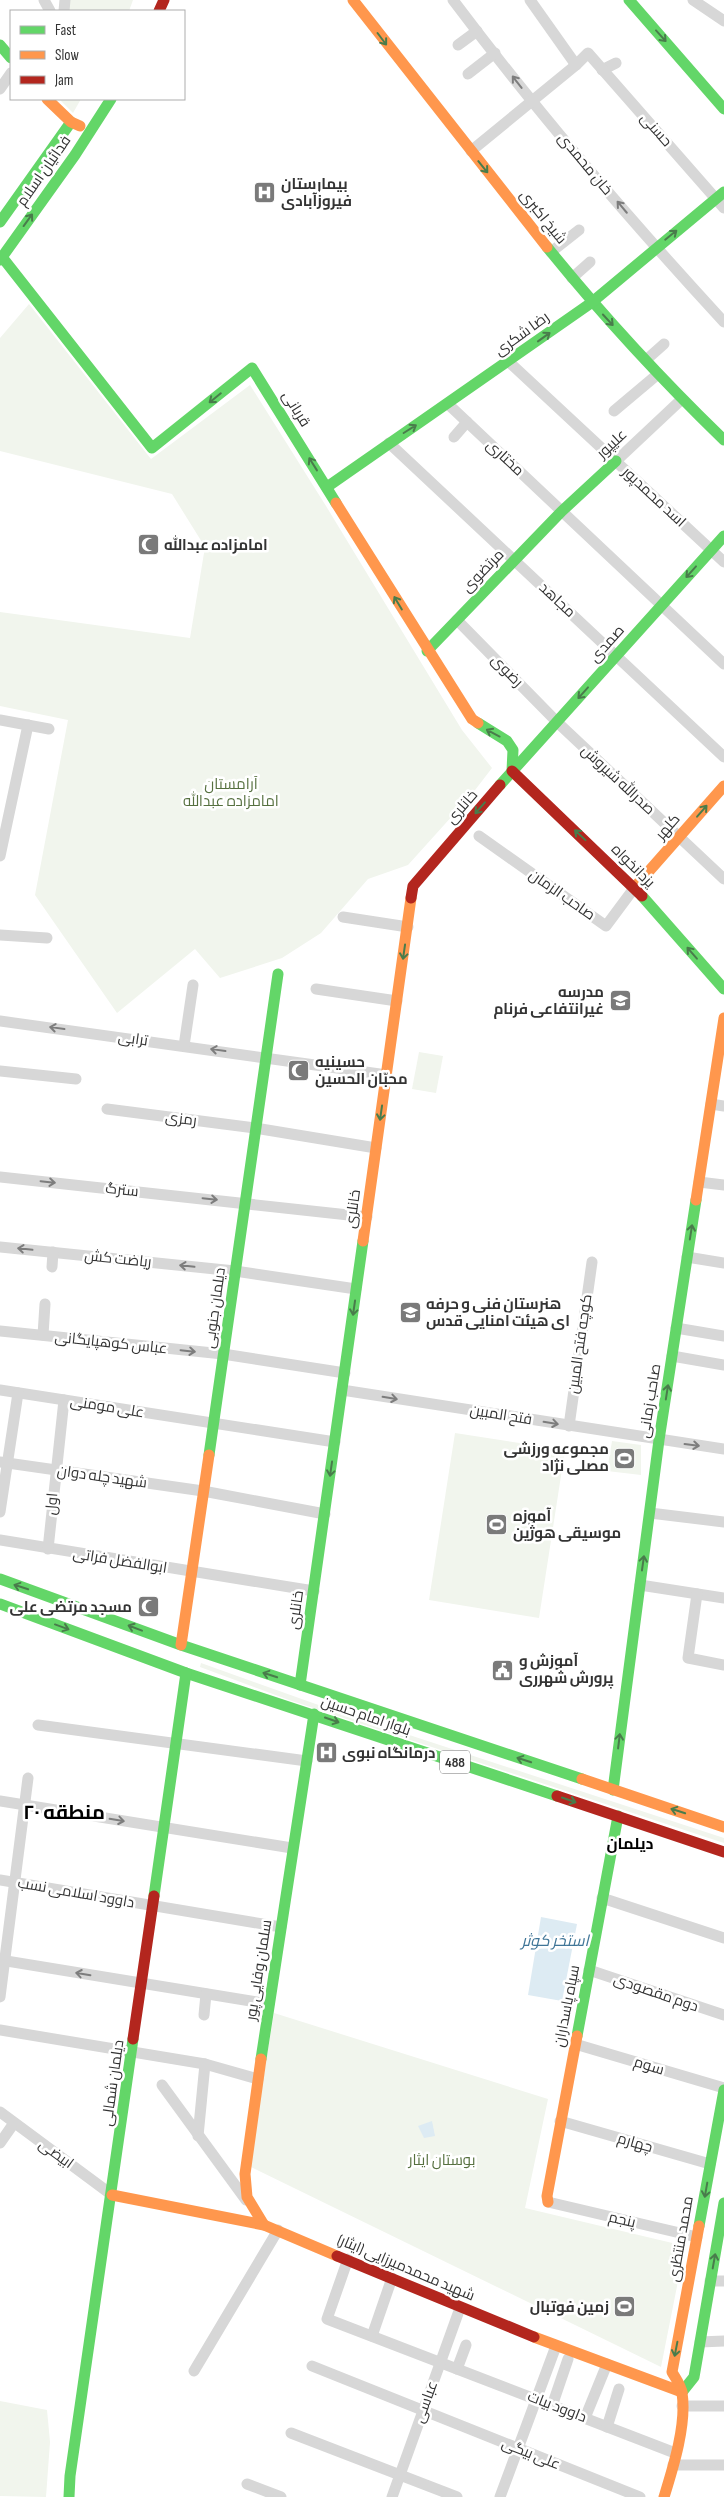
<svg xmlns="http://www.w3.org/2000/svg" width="724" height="2497" viewBox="0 0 724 2497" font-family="'Sofia Sans Condensed',Cairo,sans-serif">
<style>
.green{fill:#f1f5ed}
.water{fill:#ddebf3}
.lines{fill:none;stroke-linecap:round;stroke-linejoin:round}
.street{stroke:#d7d7d7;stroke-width:11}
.fast{stroke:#63d668;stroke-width:11}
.slow{stroke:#ff974d;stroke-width:11}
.jam{stroke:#b3261e;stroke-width:11}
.oneway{stroke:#497c4b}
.oneway2{stroke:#7d7d7d}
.labels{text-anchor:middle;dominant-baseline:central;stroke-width:5;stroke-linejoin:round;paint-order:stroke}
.shield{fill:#fff;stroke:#707070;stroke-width:1}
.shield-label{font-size:14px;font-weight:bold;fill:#333}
.street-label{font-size:15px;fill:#333;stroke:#fff}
.poi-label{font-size:15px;font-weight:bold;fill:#333;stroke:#fff;text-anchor:start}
.park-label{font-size:15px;fill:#56703f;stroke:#fff}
.neighbourhood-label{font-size:16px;font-weight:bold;fill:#000;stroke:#fff}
.water-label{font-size:16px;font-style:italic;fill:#3f7597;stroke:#fff}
.district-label{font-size:20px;font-weight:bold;fill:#000;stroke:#fff}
</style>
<rect width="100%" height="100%" fill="#fff"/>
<!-- green -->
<g class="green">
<polygon points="70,0 133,0 129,11 68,11"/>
<polygon points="59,99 81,99 73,113"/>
<polygon points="29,304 151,459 250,385 326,506 462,730 492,768 472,794 408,865 368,879 321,933 282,958 220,978 195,949 117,1013 35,895 68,720 0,706 0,612 190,638 205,547 172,494 0,451 0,338"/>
<polygon points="419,1052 443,1056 436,1093 412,1089"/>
<polygon points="455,1433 565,1450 539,1618 429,1600"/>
<polygon points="612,1441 641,1445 641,1475 607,1471"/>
<polygon points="201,1663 327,1708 724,1838 724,1843 289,1700 200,1667"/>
<polygon points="274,2013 548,2099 525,2208 685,2246 661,2367 249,2166"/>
<polygon points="0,2401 47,2410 50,2442 46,2497 0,2496"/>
</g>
<!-- water -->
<g class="water">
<polygon points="541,1917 577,1924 562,2001 528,1995"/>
<polygon points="432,2121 435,2136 424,2138 418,2126"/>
</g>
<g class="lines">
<!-- street -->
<g class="street">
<polyline points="44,0 50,11"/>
<path d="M453 0C537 112 629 219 724 322"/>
<polyline points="530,0 576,65"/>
<polyline points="693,0 724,21"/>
<polyline points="64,11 65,0"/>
<polyline points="458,45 477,31"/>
<polyline points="602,70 616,63"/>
<polyline points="468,74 495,53"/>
<polyline points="0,89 11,73"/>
<polyline points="471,151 576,65 588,53 724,208"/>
<polyline points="551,252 579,230"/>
<polyline points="572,278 590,262"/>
<polyline points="646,360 664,344"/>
<polyline points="509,362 724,562"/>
<polyline points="449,405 724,664"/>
<polyline points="614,411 658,374"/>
<polyline points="454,437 467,422"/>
<polyline points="389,443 724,757"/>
<polyline points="616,461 682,399"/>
<polyline points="457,620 557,722 724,879"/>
<polyline points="0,720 49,729"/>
<polyline points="479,836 606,926 635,887"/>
<polyline points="0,856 28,725"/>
<polyline points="343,917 408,927"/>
<polyline points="0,935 47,938"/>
<polyline points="316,989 397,1001"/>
<polyline points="0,1021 387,1075"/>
<polyline points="184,1046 193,985"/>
<polyline points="0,1071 76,1079"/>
<polyline points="711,1104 724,1106"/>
<polyline points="107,1109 255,1128 376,1148"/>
<polyline points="0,1177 367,1217"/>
<polyline points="699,1182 724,1185"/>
<polyline points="0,1247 235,1271 356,1289"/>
<polyline points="687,1257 724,1263"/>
<polyline points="52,1267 53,1252"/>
<polyline points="676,1328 724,1336"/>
<polyline points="0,1331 223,1354 345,1373"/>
<polyline points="43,1335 45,1304"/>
<polyline points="672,1356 724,1365"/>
<polyline points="0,1390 335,1442"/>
<polyline points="342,1390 724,1449"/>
<polyline points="569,1426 592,1262"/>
<polyline points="0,1462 203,1491 325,1514"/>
<polyline points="0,1512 18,1393"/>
<polyline points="650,1513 724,1522"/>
<polyline points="0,1540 314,1591"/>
<polyline points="48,1549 64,1400"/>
<polyline points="640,1585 724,1598"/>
<polyline points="697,1594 688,1658 724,1665"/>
<polyline points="38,1725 307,1761"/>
<polyline points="0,1801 292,1848"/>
<polyline points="0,1880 281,1927"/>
<polyline points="602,1898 724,1938"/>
<polyline points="0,1960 269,2004"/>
<polyline points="589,1970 724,2015"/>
<polyline points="0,1997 28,1778"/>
<polyline points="204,2015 206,1994"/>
<polyline points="0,2030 205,2064 258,2079"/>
<polyline points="575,2044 724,2088"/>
<polyline points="162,2085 246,2200"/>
<polyline points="0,2112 112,2195"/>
<polyline points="560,2121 710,2164"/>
<polyline points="198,2136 205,2064"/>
<polyline points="0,2143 14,2123"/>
<polyline points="548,2202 697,2237"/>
<polyline points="348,2259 327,2319 675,2453"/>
<polyline points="710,2281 724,2281"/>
<polyline points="372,2336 392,2278"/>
<polyline points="700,2342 724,2341"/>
<polyline points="312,2366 640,2497"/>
<polyline points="457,2369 466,2345"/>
<polyline points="194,2371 278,2230"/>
<polyline points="552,2406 568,2359"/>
<polyline points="682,2406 724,2406"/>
<polyline points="585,2418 607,2364"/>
<polyline points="607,2427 619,2389"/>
<polyline points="291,2433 457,2497"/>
<polyline points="673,2465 724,2465"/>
<polyline points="247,2484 281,2497"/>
<polyline points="392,2497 460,2308"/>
<polyline points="500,2497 556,2346"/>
</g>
<!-- fast -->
<g class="fast">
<polyline points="629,0 724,109"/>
<polyline points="0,45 11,58"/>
<polyline points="0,222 71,122"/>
<path d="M547 247C602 315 661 379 724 440"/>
<polyline points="2,257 152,448 252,368 336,503"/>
<polyline points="0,260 75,155 111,99"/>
<polyline points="327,487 591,303 724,192"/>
<polyline points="427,651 562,511 616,461"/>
<polyline points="478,723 507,741 513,750 512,771"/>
<polyline points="500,785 724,536"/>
<polyline points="642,896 724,989"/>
<polyline points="209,1455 278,974"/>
<polyline points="0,1579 181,1645 582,1779"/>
<polyline points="0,1604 186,1673 557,1796"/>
<polyline points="300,1685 363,1241"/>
<polyline points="613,1790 659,1440 696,1200"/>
<polyline points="154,1896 186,1673"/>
<polyline points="577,2036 618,1816"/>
<polyline points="261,2059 314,1714"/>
<polyline points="699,2226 724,2090"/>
<polyline points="682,2392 694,2377 724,2203"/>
<polyline points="69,2497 70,2476 133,2039"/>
</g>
<!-- slow -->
<g class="slow">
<polyline points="353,0 547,247"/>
<polyline points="47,99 71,122 80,126"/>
<polyline points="336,503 472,719 478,723"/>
<polyline points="635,887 724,786"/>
<polyline points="696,1200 724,1018"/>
<polyline points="363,1241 411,898"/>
<polyline points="181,1645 209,1455"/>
<polyline points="582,1779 724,1827"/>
<polyline points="261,2059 245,2174 247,2197 264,2225"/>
<polyline points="112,2195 264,2225 337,2256"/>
<polyline points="548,2202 547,2196 577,2036"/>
<polyline points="534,2337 682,2392"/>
<path d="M664 2497C673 2468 687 2424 682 2393 681 2385 676 2379 672 2372L699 2226"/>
</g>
<!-- jam -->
<g class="jam">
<polyline points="159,11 164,0"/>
<polyline points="512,771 642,896"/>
<polyline points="411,898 413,886 500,785"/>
<polyline points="557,1796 724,1852"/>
<polyline points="133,2039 154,1896"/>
<polyline points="337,2256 534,2337"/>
</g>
</g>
<!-- one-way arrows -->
<defs><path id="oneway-shaft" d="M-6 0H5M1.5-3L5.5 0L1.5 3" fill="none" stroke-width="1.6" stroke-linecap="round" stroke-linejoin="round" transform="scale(1.25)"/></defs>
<g class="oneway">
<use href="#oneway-shaft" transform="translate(661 36) rotate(48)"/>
<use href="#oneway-shaft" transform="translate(382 39) rotate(53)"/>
<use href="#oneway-shaft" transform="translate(483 167) rotate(51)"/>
<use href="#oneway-shaft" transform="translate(28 220) rotate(-54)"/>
<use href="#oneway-shaft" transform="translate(671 235) rotate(-39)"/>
<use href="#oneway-shaft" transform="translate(608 320) rotate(47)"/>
<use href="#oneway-shaft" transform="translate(544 337) rotate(-36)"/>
<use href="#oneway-shaft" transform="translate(215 398) rotate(141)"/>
<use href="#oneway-shaft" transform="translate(410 429) rotate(-32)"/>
<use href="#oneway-shaft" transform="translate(313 464) rotate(-122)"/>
<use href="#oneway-shaft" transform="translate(691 572) rotate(132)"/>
<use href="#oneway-shaft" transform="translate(398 603) rotate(-121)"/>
<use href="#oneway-shaft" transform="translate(583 693) rotate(132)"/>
<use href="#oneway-shaft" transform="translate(493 733) rotate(-152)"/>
<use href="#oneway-shaft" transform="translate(480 808) rotate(131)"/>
<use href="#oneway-shaft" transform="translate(702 811) rotate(-49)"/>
<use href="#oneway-shaft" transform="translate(580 835) rotate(-137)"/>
<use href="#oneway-shaft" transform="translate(404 952) rotate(98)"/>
<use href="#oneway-shaft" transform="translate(692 953) rotate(-131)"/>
<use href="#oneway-shaft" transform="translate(381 1113) rotate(98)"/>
<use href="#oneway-shaft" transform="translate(691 1232) rotate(-81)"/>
<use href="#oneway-shaft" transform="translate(354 1308) rotate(98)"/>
<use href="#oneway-shaft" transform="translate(667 1392) rotate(-81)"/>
<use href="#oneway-shaft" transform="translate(331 1469) rotate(98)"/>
<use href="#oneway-shaft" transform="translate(643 1563) rotate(-82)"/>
<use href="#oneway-shaft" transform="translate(21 1587) rotate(-162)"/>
<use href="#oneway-shaft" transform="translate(62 1627) rotate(20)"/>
<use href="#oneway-shaft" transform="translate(135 1628) rotate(-159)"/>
<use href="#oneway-shaft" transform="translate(270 1675) rotate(-162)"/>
<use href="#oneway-shaft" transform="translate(332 1720) rotate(19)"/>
<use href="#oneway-shaft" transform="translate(619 1741) rotate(-83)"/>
<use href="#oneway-shaft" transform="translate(524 1760) rotate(-162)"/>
<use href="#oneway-shaft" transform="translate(569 1800) rotate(19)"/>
<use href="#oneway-shaft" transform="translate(678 1811) rotate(-162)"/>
<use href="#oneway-shaft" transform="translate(706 2190) rotate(100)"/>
<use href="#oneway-shaft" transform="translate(714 2261) rotate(-80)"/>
<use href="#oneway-shaft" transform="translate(676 2349) rotate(101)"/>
</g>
<g class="oneway2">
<use href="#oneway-shaft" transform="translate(517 82) rotate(-128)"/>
<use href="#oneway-shaft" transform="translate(622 207) rotate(-130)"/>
<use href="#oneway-shaft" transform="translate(57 1028) rotate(-172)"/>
<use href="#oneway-shaft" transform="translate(218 1050) rotate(-172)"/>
<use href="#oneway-shaft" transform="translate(48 1182) rotate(6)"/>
<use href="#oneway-shaft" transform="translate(210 1199) rotate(6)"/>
<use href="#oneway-shaft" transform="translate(25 1249) rotate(-174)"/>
<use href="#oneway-shaft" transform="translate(187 1266) rotate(-174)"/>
<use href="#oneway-shaft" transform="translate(188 1351) rotate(6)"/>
<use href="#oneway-shaft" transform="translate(390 1398) rotate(9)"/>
<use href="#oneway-shaft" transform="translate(551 1423) rotate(9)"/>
<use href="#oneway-shaft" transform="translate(692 1445) rotate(7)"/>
<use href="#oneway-shaft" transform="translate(117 1820) rotate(9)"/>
<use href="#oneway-shaft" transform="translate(83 1974) rotate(-171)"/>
</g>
<!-- icons -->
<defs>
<symbol id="hospital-square" viewBox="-11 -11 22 22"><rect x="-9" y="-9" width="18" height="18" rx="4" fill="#7a7a7a" stroke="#fff"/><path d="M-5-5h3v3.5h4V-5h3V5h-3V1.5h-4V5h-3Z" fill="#fff"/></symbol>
<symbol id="mosque-square" viewBox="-11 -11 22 22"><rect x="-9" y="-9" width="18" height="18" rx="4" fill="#7a7a7a" stroke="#fff"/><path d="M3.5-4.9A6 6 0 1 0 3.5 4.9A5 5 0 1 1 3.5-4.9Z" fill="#fff"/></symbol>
<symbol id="school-square" viewBox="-11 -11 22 22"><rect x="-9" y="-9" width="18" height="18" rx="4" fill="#7a7a7a" stroke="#fff"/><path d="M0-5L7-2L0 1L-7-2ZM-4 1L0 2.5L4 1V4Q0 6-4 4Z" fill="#fff"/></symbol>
<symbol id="stadium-square" viewBox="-11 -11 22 22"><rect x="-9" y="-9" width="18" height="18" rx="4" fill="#7a7a7a" stroke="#fff"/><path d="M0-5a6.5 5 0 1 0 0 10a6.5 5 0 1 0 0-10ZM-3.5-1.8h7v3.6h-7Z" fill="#fff"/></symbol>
<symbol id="civic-square" viewBox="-11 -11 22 22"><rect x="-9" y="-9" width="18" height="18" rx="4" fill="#7a7a7a" stroke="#fff"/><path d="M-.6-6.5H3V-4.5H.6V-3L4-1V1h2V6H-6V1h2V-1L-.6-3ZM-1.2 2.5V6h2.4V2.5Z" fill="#fff"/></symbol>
</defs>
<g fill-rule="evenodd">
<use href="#hospital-square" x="252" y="180" width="25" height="25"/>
<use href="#mosque-square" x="136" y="532" width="25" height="25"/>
<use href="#school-square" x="608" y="988" width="25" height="25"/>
<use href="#mosque-square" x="286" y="1058" width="25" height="25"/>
<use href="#school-square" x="398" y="1300" width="25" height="25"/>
<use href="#stadium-square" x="612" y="1446" width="25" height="25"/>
<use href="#stadium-square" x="484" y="1512" width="25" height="25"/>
<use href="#mosque-square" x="136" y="1594" width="25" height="25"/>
<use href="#civic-square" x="490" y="1658" width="25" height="25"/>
<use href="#hospital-square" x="314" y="1740" width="25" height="25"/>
<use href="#stadium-square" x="612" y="2294" width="25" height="25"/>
</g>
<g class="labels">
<!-- shield labels -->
<rect class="shield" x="440" y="1750.5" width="30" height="23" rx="4"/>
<g class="shield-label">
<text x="455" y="1762">488</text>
</g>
<!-- street labels -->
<g class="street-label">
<text transform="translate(656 130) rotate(49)">حسنی</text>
<text transform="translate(585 164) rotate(50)">خان محمدی</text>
<text transform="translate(44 171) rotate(-55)">فدائیان اسلام</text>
<text transform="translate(543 217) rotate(51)">شیخ اکبری</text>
<text transform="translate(522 334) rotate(-36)">رضا شکری</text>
<text transform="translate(296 409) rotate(58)">قربانی</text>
<text transform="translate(612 444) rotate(-43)">علیپور</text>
<text transform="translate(505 458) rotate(43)">مختاری</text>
<text transform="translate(654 497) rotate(43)">اسد محمدپور</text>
<text transform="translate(483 571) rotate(-46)">مرتضوی</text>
<text transform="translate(557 600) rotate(43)">مجاهد</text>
<text transform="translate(607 644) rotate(-48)">صمدی</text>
<text transform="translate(507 671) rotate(46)">رضوی</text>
<text transform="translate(618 780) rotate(43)">صدرالله شیروش</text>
<text transform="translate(462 807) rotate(-49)">خانلری</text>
<text transform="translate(668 827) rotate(-49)">کلهر</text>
<text transform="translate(633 866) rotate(45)">یزدانخواه</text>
<text transform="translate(562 895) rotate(35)">صاحب الزمان</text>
<text transform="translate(133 1039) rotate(8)">ترابی</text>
<text transform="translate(181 1119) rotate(7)">رمزی</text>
<text transform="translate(122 1190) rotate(6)">سترگ</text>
<text transform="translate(353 1209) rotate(-82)">خانلری</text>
<text transform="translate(118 1259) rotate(6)">ریاضت کش</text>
<text transform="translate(215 1308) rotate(-82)">دیلمان جنوبی</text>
<text transform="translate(111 1343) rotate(6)">عباس کوهپایگانی</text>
<text transform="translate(580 1344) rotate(-82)">کوچه فتح المبین</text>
<text transform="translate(650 1401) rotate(-81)">صاحب زمانی</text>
<text transform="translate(107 1407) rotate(9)">علی مومنی</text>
<text transform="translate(501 1415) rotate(9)">فتح المبین</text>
<text transform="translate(102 1477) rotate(8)">شهید چله دوان</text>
<text transform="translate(52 1504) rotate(-85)">اول</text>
<text transform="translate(120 1561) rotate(9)">ابوالفضل فراتی</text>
<text transform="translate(296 1610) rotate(-82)">خانلری</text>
<text transform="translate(366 1716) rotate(19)">بلوار امام حسین</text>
<text transform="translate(76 1893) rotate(10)">داوود اسلامی نسب</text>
<text transform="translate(259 1970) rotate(-81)">سلمان وفایی پور</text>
<text transform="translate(656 1993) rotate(19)">دوم مقصودی</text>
<text transform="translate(567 2006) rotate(-79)">سپاه پاسداران</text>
<text transform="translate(649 2066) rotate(17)">سوم</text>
<text transform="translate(113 2083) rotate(-82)">دیلمان شمالی</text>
<text transform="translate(635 2143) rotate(16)">چهارم</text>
<text transform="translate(56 2154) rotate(36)">ابیضی</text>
<text transform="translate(622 2220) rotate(13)">پنجم</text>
<text transform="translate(681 2239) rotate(-80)">محمد منتظری</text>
<text transform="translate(406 2268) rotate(23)">شهید محمدمیرزایی (ایثار)</text>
<text transform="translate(426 2402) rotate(-70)">عباسی</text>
<text transform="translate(557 2407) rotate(21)">داوود بیات</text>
<text transform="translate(531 2454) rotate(22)">علی بیگی</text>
</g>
<!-- poi labels -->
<g class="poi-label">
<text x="281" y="184">بیمارستان<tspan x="281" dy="17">فیروزآبادی</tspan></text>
<text x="164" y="545">امامزاده عبدالله</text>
<text x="604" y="992" text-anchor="end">مدرسه<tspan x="604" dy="17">غیرانتفاعی فرنام</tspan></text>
<text x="315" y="1062">حسینیه<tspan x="315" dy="17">محبّان الحسین</tspan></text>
<text x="426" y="1304">هنرستان فنی و حرفه<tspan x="426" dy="17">ای هیئت امنایی قدس</tspan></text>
<text x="609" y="1449" text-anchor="end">مجموعه ورزشی<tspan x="609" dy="17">مصلی نژاد</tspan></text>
<text x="513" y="1516">آموزه<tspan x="513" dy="17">موسیقی هوژین</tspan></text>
<text x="132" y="1607" text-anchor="end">مسجد مرتضی علی</text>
<text x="519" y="1661">آموزش و<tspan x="519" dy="17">پرورش شهرری</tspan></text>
<text x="342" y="1753">درمانگاه نبوی</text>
<text x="609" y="2307" text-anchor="end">زمین فوتبال</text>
</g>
<!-- park labels -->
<g class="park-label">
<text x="231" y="784">آرامستان<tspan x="231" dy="17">امامزاده عبدالله</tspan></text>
<text x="442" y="2160">بوستان ایثار</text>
</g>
<!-- neighbourhood labels -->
<g class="neighbourhood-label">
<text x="630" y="1844">دیلمان</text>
</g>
<!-- water labels -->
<g class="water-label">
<text x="555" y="1941">استخر کوثر</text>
</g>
<!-- district labels -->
<g class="district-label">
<text x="64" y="1813">منطقه ۲۰</text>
</g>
</g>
<!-- legend -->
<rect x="10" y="10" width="175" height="90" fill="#ffffff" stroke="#adadad"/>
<rect x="20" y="26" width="25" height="8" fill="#63d668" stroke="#adadad"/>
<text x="55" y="35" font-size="15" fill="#333333">Fast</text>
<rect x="20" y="51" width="25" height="8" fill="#ff974d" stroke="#adadad"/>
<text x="55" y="60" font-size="15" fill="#333333">Slow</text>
<rect x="20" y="76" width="25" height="8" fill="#b3261e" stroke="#adadad"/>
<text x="55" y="85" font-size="15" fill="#333333">Jam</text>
</svg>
